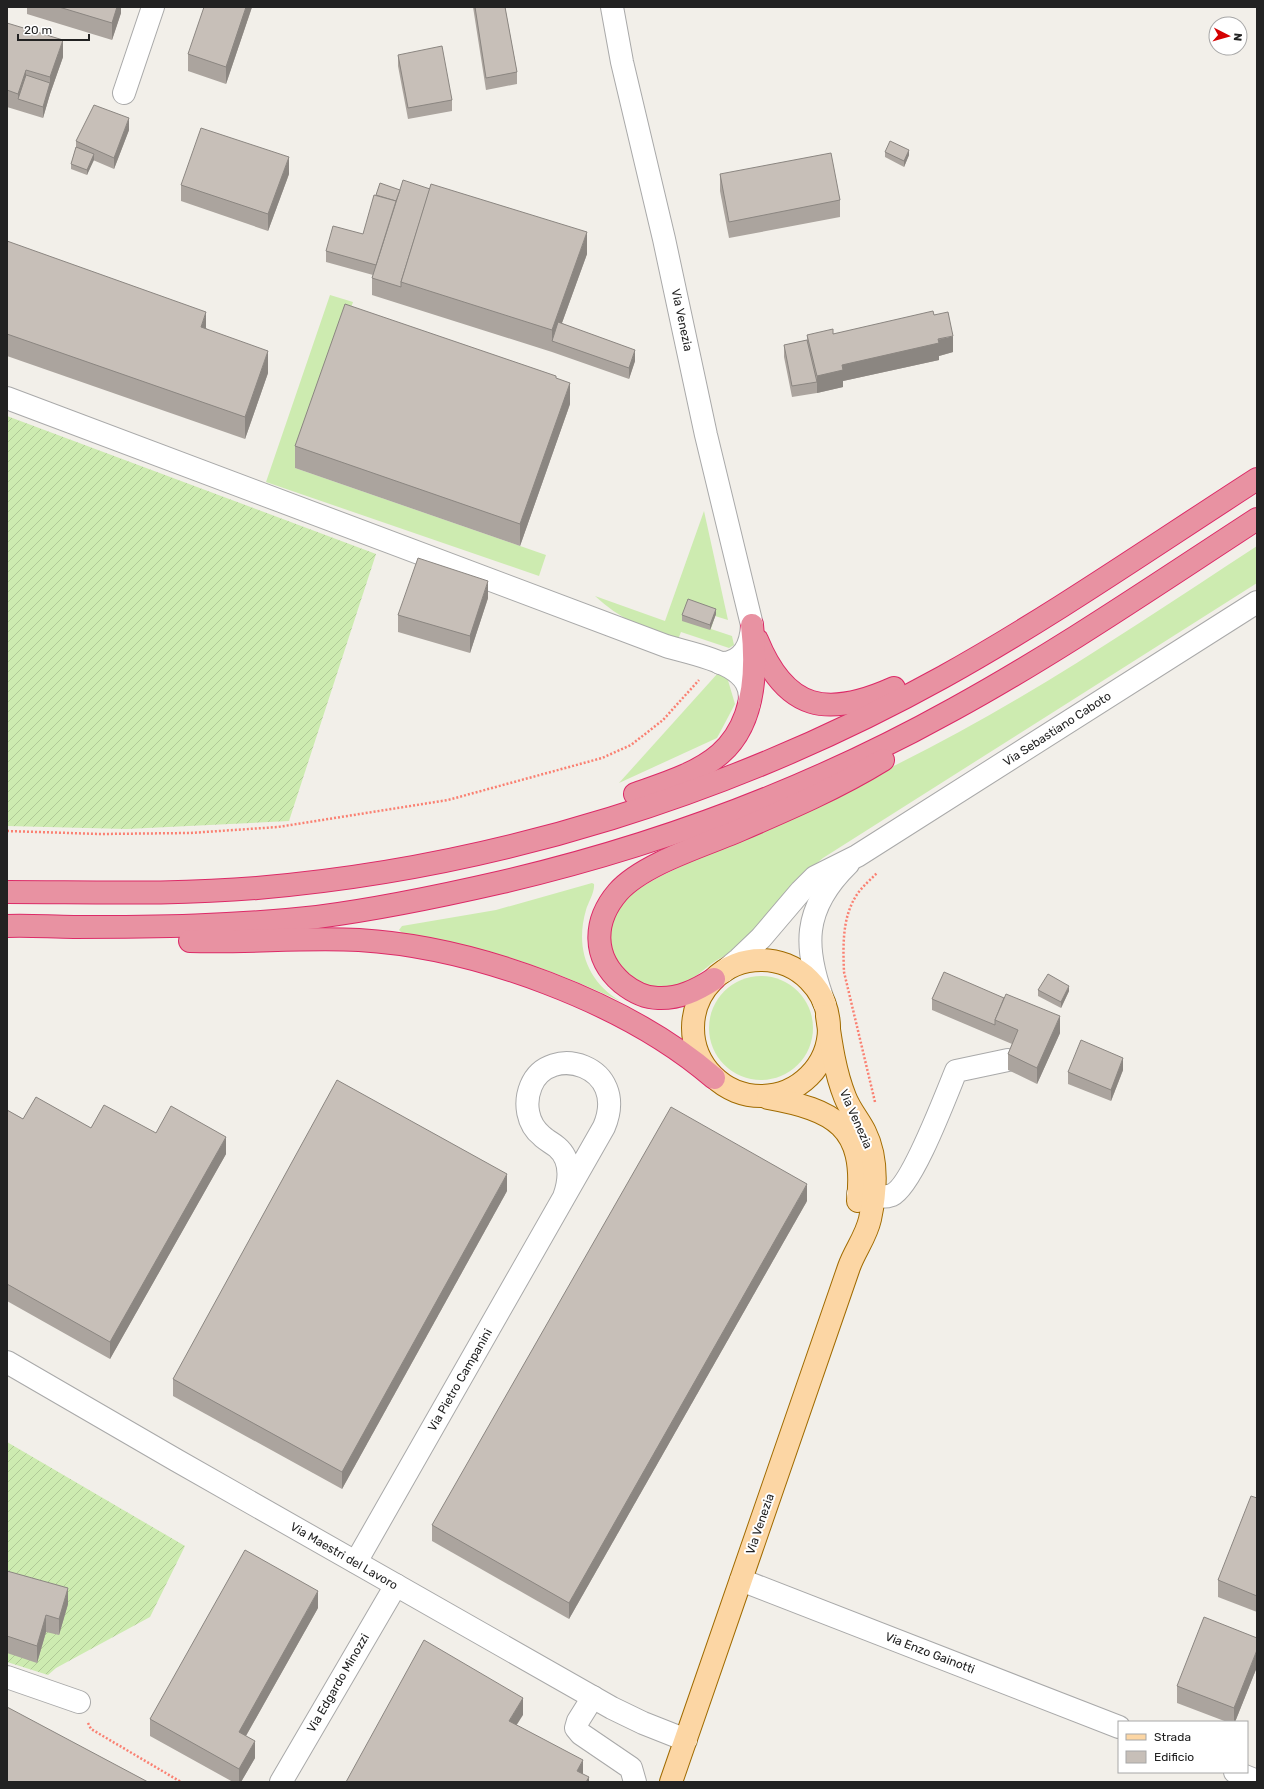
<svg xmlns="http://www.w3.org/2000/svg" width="1264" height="1789" viewBox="0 0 1264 1789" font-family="Rubik,sans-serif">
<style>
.grass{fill:#cdebb0}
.garden{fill:url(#garden-furrows)}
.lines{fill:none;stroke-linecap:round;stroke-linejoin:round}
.minor-casing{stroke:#a9a9a9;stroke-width:24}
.major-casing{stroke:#a06b00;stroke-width:24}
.highway-casing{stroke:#dc2a67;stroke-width:24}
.path{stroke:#fa8072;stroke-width:2.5;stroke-dasharray:2 2;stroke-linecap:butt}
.minor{stroke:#fff;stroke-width:22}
.major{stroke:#fcd6a4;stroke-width:22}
.highway{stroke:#e892a2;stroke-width:22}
.wall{fill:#aba49e}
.shaded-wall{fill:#8b8681}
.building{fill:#c7bfb8;stroke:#8b8681}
.labels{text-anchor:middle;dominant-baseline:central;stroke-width:4;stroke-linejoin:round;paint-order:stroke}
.street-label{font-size:12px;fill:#222;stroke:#fff}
</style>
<defs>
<pattern id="garden-furrows" width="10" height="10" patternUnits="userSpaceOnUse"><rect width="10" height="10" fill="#cdebb0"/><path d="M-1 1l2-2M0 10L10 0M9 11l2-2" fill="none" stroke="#b0c997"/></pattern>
</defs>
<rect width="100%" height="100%" fill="#f2efe9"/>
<!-- grass -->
<g class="grass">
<polygon points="330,295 353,302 295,468 546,555 539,576 266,482"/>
<path d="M704 511 728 620 715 616 711 629 732 636 734 645 729 648 681 632 677 642C648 631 618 618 595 596L665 621Z"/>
<path d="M1257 546V583L823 858C799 877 782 903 761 924 752 933 742 945 732 951 725 956 718 959 711 964 703 970 694 979 684 983 644 999 599 965 613 922 614 917 615 912 618 908 628 893 644 886 659 877 759 829 862 785 959 732 1062 676 1159 610 1257 546Z"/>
<polygon points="718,673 727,677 735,704 717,738 619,783"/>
<path d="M592 883 594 884C595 892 588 903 586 910 575 948 587 981 620 1001 551 969 478 944 402 933L399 930 402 926 496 910Z"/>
<circle cx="761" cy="1028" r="52"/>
</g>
<!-- garden -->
<g class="garden">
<polygon points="7,416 376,554 289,821 127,829 7,826"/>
<polygon points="7,1442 185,1546 150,1617 56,1668 48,1675 7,1662"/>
</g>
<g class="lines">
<defs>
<g id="minor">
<path d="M612 7 622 62 664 239 706 435 752 625C751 645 742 664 720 663"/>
<polyline points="124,93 153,7"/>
<path d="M7 398 666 646C694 655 758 663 749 704"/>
<polyline points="723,972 739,959 761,938 801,891 815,877 857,856 1257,602"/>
<path d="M825 1005C803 948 802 909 848 864"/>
<path d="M858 1194C869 1195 882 1199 892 1195 912 1186 946 1095 956 1071L1008 1060"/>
<polyline points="7,1362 176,1460 612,1708 643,1723 686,1740"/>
<path d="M356 1562 604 1127C630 1065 549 1042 531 1086 524 1103 527 1124 542 1136 546 1140 552 1143 557 1147 572 1160 570 1180 564 1197"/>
<polyline points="741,1580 1119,1727"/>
<polyline points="7,1677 79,1702"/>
<polyline points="593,1697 578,1721 576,1728 581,1734 631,1768 635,1782"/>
<polyline points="1235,1772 1257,1781"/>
<polyline points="281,1782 396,1585"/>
</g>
<g id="major">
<circle cx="761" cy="1028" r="68"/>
<path d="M768 1098C834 1110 866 1126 858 1201"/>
<path d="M671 1782 849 1267C855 1250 866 1237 870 1219 876 1191 878 1158 865 1132 859 1120 850 1110 845 1097 835 1072 831 1044 827 1016"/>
</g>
<g id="highway">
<path d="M757 640C786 711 827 718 894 688"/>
<path d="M635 794C663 784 697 774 720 754 756 723 757 668 752 625"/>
<path d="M7 892C90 892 174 895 257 888 495 868 734 793 943 677 1051 617 1153 546 1257 479"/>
<path d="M7 926C30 925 52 927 74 927 155 927 236 926 317 917 379 909 441 896 502 882 660 845 812 788 954 709 1058 652 1157 584 1257 519"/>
<path d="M190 941C246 943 303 937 359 940 476 947 626 1002 714 1078"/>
<path d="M714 979C697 990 679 999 658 998 645 998 632 991 622 983 592 957 593 921 618 892 642 865 699 847 733 833 784 811 836 789 883 760"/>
</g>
</defs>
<!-- minor casing -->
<use href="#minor" class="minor-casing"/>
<!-- major casing -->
<use href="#major" class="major-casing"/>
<!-- highway casing -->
<use href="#highway" class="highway-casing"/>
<!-- path -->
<g class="path">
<polyline points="7,831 100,834 190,833 278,827 448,800 602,758 631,745 663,720 699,680"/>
<path d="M875 1102 844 972C843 947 842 918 856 896 861 888 870 880 877 873"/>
<polyline points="88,1723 91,1729 181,1782"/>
</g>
<!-- minor -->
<use href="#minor" class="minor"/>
<!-- major -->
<use href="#major" class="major"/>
<!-- highway -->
<use href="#highway" class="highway"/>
</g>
<!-- wall -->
<g class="wall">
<polygon points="27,7 121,7 121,13 112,40 27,14"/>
<polygon points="252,7 226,84 188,71 188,54"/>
<polygon points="473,7 505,7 517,72 517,84 486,90"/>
<polygon points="7,23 63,57 50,94 43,118 7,107"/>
<polygon points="398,55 452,100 452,111 408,119 398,66"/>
<polygon points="129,130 114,169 93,160 87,175 71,169 71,164 76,147 76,141"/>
<polygon points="885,152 909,155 904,167 885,157"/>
<polygon points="289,174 268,231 181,201 181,185"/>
<polygon points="720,174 840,200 840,217 729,238 720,191"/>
<polygon points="363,234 587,254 562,323 635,361 629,379 552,352 372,295 372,278 373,275 326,262 326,251"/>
<polygon points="7,241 206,328 268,373 245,439 7,356"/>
<polygon points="934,315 953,352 939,356 939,360 843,381 843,387 817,393 792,397 784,357 784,345 807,340 807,335 833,334"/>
<polygon points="556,378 570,404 520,546 295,468 295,446"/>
<polygon points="488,598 470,653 398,632 398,615"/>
<polygon points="716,614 710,630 682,621 682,615"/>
<polygon points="1038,990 1069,991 1061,1008 1038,996"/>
<polygon points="932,999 1060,1033 1037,1084 1008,1070 1008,1054 1012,1044 932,1010"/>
<polygon points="1123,1070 1111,1101 1068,1084 1068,1072"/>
<polygon points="7,1110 23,1119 91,1128 156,1133 226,1154 110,1359 7,1301"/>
<polygon points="507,1191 342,1489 173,1396 173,1379"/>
<polygon points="807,1201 569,1619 432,1541 432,1525"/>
<polygon points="1257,1498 1257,1612 1218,1597 1218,1580"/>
<polygon points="7,1571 68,1604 59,1635 46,1632 37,1663 7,1653"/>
<polygon points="318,1608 246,1736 255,1758 241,1782 233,1782 150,1736 150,1719"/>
<polygon points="1257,1667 1235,1722 1227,1722 1177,1703 1177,1686"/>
</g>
<!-- shaded-wall -->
<g class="shaded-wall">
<polygon points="117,7 121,7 121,13 112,40 112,23"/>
<polygon points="246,7 252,7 226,84 226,67"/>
<polygon points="63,40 63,57 50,94 50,77"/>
<polygon points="26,70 26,86 18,99 18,111 18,94"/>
<polygon points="50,83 50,94 43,118 43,107"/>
<polygon points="129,118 129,130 114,169 114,158"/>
<polygon points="909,150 909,155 904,167 904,161"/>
<polygon points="94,154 94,160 87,175 87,170"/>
<polygon points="289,157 289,174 268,231 268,214"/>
<polygon points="587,232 587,254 555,342 552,341 552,330"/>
<polygon points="206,312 206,334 201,327"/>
<polygon points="953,336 953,352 939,356 939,360 843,381 843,387 817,393 817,376 842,365"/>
<polygon points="635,350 635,361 629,379 629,368"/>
<polygon points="268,351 268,373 245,439 245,417"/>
<polygon points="570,383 570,404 520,546 520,524"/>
<polygon points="488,581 488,598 470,653 470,636"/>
<polygon points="716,609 716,614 710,630 710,625"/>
<polygon points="1069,986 1069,991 1061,1008 1061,1002"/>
<polygon points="1060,1016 1060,1033 1037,1084 1037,1068"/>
<polygon points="1123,1058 1123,1070 1111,1101 1111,1090"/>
<polygon points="226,1137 226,1154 110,1359 110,1342"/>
<polygon points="507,1174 507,1191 342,1489 342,1472"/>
<polygon points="807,1184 807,1201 569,1619 569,1603"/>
<polygon points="68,1588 68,1604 59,1635 59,1619"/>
<polygon points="318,1591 318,1608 239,1748 239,1732"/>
<polygon points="46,1615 46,1632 37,1663 37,1646"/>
<polygon points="1257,1650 1257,1667 1235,1722 1234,1722 1234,1708"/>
<polygon points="523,1698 523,1715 509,1737 509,1721"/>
<polygon points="255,1741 255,1758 241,1782 239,1782 239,1769"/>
<polygon points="583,1760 583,1777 577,1771"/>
<polygon points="589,1777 589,1782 586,1782"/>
</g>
<!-- building -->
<g class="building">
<polygon points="59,7 117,7 112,23"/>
<polygon points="204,7 246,7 226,67 188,54"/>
<polygon points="475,7 505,7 517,72 486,78"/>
<polygon points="7,23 63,40 50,77 26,70 18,94 7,90"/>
<polygon points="442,46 452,100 408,108 398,55"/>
<polygon points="26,75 50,83 43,107 18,99"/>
<polygon points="94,105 129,118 114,158 76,141"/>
<polygon points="201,128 289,157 268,214 181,185"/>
<polygon points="890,141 909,150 904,161 885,152"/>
<polygon points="76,147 94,154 87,170 71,164"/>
<polygon points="831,153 840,200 729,222 720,174"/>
<polygon points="403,180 430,189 401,282 401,287 372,278"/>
<polygon points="380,183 400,190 396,201 376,195"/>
<polygon points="431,184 587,232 552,330 401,282"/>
<polygon points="374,195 396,201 376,265 326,251 333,226 363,234"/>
<polygon points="7,241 206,312 201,327 268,351 245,417 7,334"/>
<polygon points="345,304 556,376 556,378 570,383 520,524 295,446"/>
<polygon points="933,311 934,315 948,312 953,336 938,339 939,343 842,365 843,370 817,376 807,335 833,329 833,334"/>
<polygon points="558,322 635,350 629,368 552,341"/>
<polygon points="807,340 817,382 792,386 784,345"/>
<polygon points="418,558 488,581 470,636 398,615"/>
<polygon points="688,599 716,609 710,625 682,615"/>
<polygon points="944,972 1004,998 995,1020 995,1025 932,999"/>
<polygon points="1048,974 1069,986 1061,1002 1038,990"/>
<polygon points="1006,994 1060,1016 1037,1068 1008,1054 1018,1030 995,1020"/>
<polygon points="1081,1040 1123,1058 1111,1090 1068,1072"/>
<polygon points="337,1080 507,1174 342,1472 173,1379"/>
<polygon points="36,1097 91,1128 104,1105 156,1133 171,1106 226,1137 110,1342 7,1284 7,1110 23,1119"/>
<polygon points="671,1107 807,1184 569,1603 432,1525"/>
<polygon points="1251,1496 1257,1498 1257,1596 1218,1580"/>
<polygon points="245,1550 318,1591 239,1732 255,1741 239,1769 150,1719"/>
<polygon points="7,1571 68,1588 59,1619 46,1615 37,1646 7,1636"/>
<polygon points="1204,1617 1257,1638 1257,1650 1234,1708 1177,1686"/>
<polygon points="424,1640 523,1698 509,1721 583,1760 577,1771 589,1777 586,1782 346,1782"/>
<polygon points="7,1707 148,1782 7,1782"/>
</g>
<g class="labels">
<!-- street labels -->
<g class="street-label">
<text transform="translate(682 320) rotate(78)">Via Venezia</text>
<text transform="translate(1057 729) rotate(-33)">Via Sebastiano Caboto</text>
<text transform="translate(856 1119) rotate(66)">Via Venezia</text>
<text transform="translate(460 1380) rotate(-60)">Via Pietro Campanini</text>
<text transform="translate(760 1524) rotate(-71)">Via Venezia</text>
<text transform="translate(344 1556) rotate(30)">Via Maestri del Lavoro</text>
<text transform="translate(930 1653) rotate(21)">Via Enzo Gainotti</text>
<text transform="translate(338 1683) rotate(-60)">Via Edgardo Minozzi</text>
</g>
</g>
<!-- border -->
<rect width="1264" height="1789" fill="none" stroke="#222222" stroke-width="16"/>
<!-- legend -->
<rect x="1118" y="1721" width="130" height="52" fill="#ffffff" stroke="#a7a7a7"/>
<rect x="1126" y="1734" width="20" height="6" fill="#fcd6a4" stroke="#a7a7a7"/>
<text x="1154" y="1741" font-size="12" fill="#222222">Strada</text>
<rect x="1126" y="1751" width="20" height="12" fill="#c7bfb8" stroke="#a7a7a7"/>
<text x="1154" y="1761" font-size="12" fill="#222222">Edificio</text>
<!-- north arrow -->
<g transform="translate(1228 36) rotate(96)"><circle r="19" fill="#ffffff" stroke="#a7a7a7"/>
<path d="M0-3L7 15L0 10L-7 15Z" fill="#d40000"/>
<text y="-6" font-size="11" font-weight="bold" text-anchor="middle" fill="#222222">N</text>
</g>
<!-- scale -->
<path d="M18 34v6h71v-6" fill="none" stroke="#222222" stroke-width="2"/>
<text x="24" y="34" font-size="12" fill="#222222" stroke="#ffffff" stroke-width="3" paint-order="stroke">20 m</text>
</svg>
